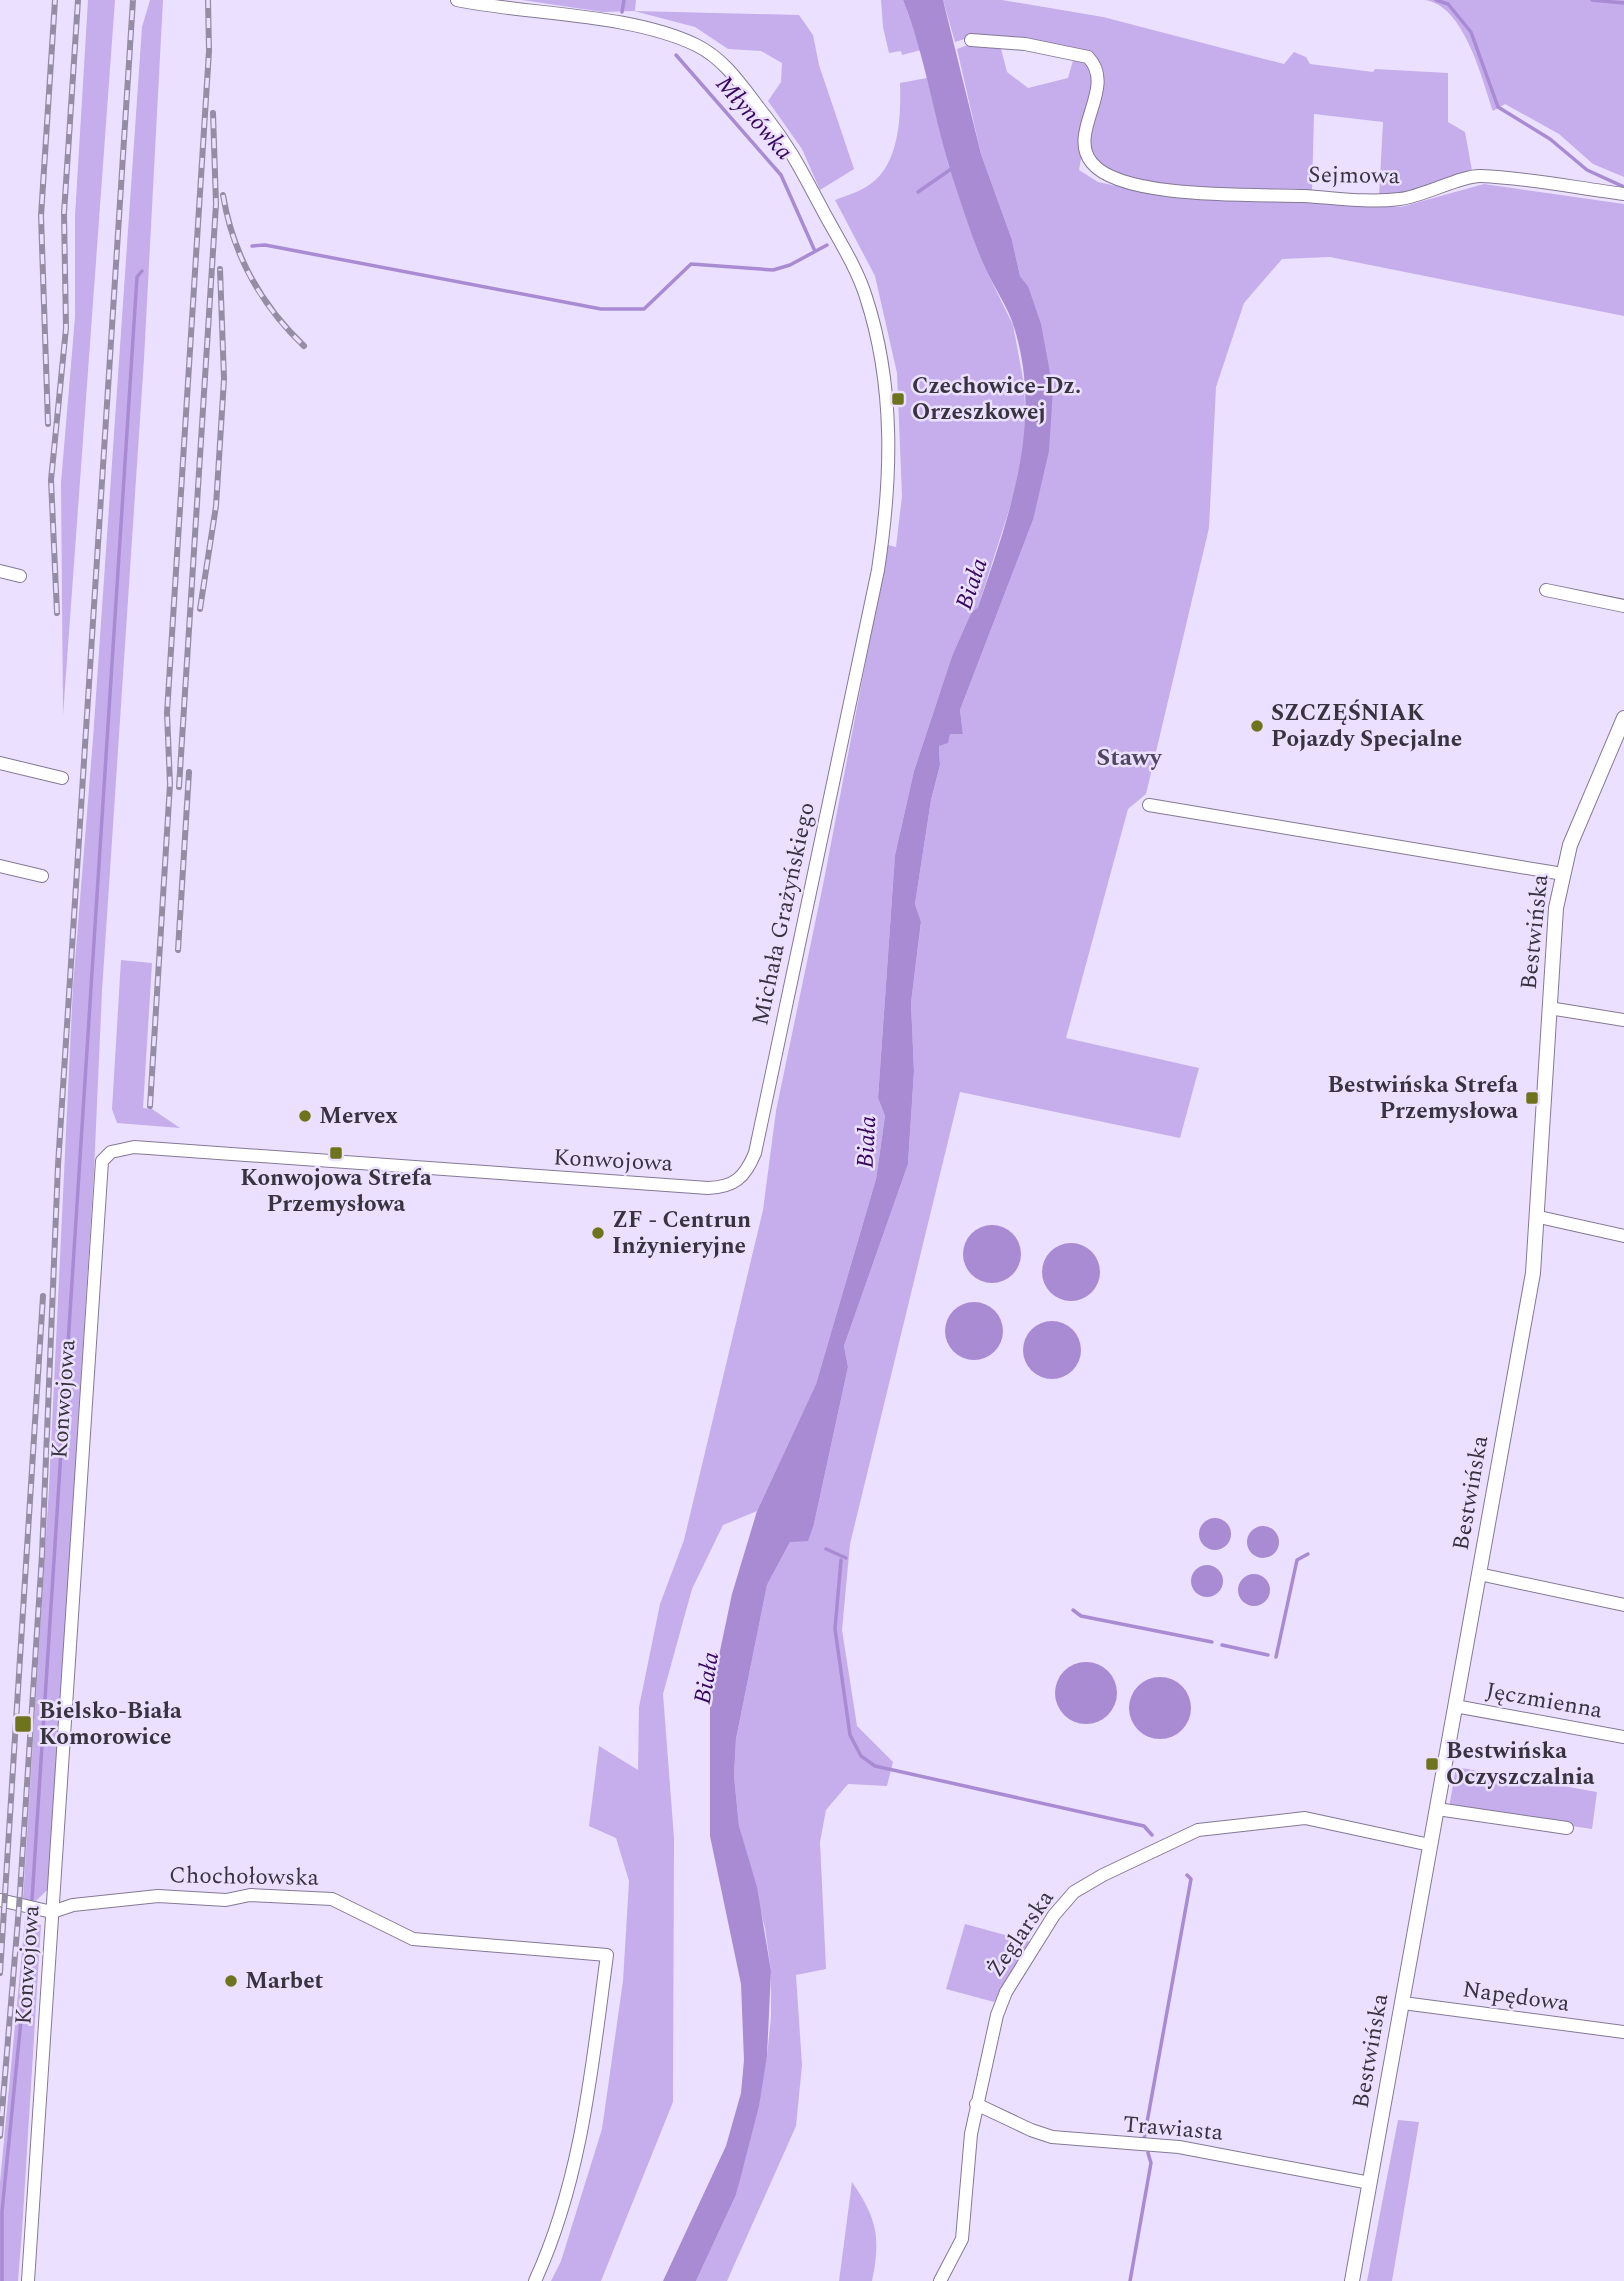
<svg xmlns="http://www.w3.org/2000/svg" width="1624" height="2281" viewBox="0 0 1624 2281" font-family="Spectral,serif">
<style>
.green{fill:#c6aeec}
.water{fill:#a98bd3}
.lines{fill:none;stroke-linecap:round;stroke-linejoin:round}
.stream{stroke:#a98bd3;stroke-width:3.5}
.minor-casing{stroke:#847995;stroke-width:14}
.tertiary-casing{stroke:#847995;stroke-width:16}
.minor{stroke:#fff;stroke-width:12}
.tertiary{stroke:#fff;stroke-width:14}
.rail-casing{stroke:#958da3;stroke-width:6}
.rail{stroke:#ebe0ff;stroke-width:3.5;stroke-dasharray:10;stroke-linecap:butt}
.poi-dot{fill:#6e741c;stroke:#ebe0ff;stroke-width:2.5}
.labels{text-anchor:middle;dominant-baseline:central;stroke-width:5;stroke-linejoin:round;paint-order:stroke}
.street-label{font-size:23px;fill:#38333f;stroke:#ebe0ff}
.poi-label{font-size:23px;font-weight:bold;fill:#38333f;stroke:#ebe0ff;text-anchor:start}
.water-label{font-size:24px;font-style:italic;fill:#37075f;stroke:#ebe0ff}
.neighbourhood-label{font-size:24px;font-weight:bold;fill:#50465f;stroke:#ebe0ff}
</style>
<rect width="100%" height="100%" fill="#ebe0ff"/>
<!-- green -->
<g class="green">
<polygon points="88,0 115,0 63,715 61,483 75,317 75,216"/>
<polygon points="150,0 163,0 144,359 102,991 94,1171 49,1888 36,1901 23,1899 49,1488 73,986 93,739 142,27"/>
<polygon points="522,0 636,0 635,11 799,15 813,35 819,65 854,169 820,190 802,149 768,101 781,82 782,63 761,51 728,49 695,27 634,11 603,12"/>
<polygon points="881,0 903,0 921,50 902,55 901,51 889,53 883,27"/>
<path d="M943 0H1002L1103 17 1284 64 1294 52 1306 57 1310 64 1373 72 1375 69 1448 73V122L1465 132 1473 176 1379 198 1383 122 1314 114 1312 193C1269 191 1097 198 1088 145 1085 130 1097 82 1100 65L971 37 955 42Z"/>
<path d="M1424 0H1624V177L1593 164 1559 134 1505 104 1493 111C1482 79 1464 4 1424 0Z"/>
<polygon points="973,43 1000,45 1007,72 1028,88 1068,78 1074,57 1086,59 1095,82 1079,170 1098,182 1163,196 1401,207 1484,184 1624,204 1624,316 1330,257 1282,259 1244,303 1216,387 1209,528 1146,794 1128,809 1066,1038 1199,1068 1180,1138 960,1092 850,1544 842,1630 857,1726 893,1762 887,1786 848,1784 826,1810 820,1842 826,1969 796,1975 802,2065 796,2126 727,2281 696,2281 736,2195 767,2056 771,2017 771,1971 765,1928 739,1826 734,1776 736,1739 767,1585 790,1542 814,1524 848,1367 844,1346 908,1164 914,1071 911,1003 921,923 915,904 931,800 940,765 939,745 950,734 963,734 960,710 1033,520 1028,286 1020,276 1012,240 981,154 957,49"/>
<path d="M927 78 948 164 985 268 1013 325 1024 384 1026 428 1019 479 978 607 971 613 952 656 914 771 895 855 878 1098 885 1116 876 1179 816 1384 757 1511 723 1525 692 1589 663 1694 674 1838 673 2102 601 2281H551L561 2261 602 2129 623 1981 629 1881 616 1838 589 1826 599 1746 638 1770 639 1707 660 1604 684 1540 763 1210 776 1111 824 880 888 545 896 547 902 496 897 373 875 276 835 200C845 196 856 193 866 187 900 168 901 116 900 83Z"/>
<polygon points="121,960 152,963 143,1108 152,1109 180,1128 117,1123 112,1109"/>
<polygon points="1456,1767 1597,1792 1592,1829 1449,1808"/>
<polygon points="25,1920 41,1925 22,2231 18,2281 0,2281 0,2182"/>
<polygon points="965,1924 1031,1942 994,2002 946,1989"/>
<polygon points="1398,2120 1419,2122 1392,2281 1367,2281"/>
<path d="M852 2182C877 2219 881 2237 872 2281H839Z"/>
</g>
<!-- water -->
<g class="water">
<path d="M903 0H943L981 154 1012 240 1020 276 1028 286 1041 324 1053 389 1049 451 1033 520 960 710 963 734H950L948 743 939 746 940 765 931 800 915 904 921 922 911 1003 914 1071 908 1164 844 1346 848 1367 814 1524 808 1541 790 1542 767 1585 736 1739 734 1776 739 1826 757 1887 771 1971 767 2056 759 2106 736 2195 696 2281H663L726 2146 741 2093 744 2060 741 1984 710 1836V1698L732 1594 757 1511 816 1384 876 1179 885 1116 878 1098 895 855 914 771 952 656 971 613 978 607C1009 517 1044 422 1014 327 1008 307 995 289 986 270 973 241 963 209 953 179 934 120 926 58 903 0Z"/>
<circle cx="992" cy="1254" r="29"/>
<circle cx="1071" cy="1272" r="29"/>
<circle cx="974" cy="1331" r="29"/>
<circle cx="1052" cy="1350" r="29"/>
<circle cx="1215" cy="1534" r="16"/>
<circle cx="1263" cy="1542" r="16"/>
<circle cx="1207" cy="1581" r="16"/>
<circle cx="1254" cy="1590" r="16"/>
<circle cx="1086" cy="1693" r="31"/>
<circle cx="1160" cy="1708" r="31"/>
</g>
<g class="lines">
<!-- stream -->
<g class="stream">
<polyline points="1436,0 1448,4 1471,32 1498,107 1550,139 1587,170 1624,187"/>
<polyline points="1592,0 1624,3"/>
<polyline points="622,12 624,0"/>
<polyline points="676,55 781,175 814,249"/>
<polyline points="918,192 954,167"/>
<polyline points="252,246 265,245 601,309 644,309 691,264 773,270 790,265 827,245"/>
<polyline points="826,1549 846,1558"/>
<polyline points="841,1560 835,1629 850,1735 861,1756 875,1766 1144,1826 1152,1835"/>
<polyline points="1073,1610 1081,1616 1212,1642"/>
<polyline points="1222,1645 1268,1655"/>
<polyline points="1276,1657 1297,1560 1308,1554"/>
<polyline points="32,1900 137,277 142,271"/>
<polyline points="1144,2139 1191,1879 1187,1875"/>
<polyline points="2,2281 2,2211 31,1920"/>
<polyline points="1130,2281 1151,2163 1148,2153"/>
</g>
<defs>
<g id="minor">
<path d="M971 40 1025 44 1088 57C1118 88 1066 132 1092 163 1122 200 1258 194 1304 196 1336 198 1368 203 1400 199 1424 196 1462 175 1481 176 1529 178 1577 188 1624 194"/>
<polyline points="0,571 20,576"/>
<polyline points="1546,590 1624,606"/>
<polyline points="0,763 62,778"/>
<polyline points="1149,805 1563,874"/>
<polyline points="0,866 42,876"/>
<polyline points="1549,1008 1624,1020"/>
<polyline points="1539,1217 1624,1236"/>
<polyline points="1479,1574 1624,1605"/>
<polyline points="1455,1706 1624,1737"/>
<polyline points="1437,1809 1567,1828"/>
<path d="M0 1900 52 1912 73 1905 158 1896 226 1900 250 1895 332 1899 413 1939 607 1955C592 2066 582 2179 535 2281"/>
<polyline points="1403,2003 1624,2032"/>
<polyline points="976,2104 1031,2130 1052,2137 1179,2147 1370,2183"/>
<path d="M28 2281 102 1161 111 1152 134 1147 708 1188C735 1187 745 1177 755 1153L878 570C892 479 895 386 866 297 856 265 836 236 821 207 802 172 791 149 766 117 745 91 727 60 696 45 629 13 530 15 457 0"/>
<polyline points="940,2281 962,2239 971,2134 997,2015 1006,1992 1054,1915 1074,1892 1103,1875 1198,1830 1305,1818 1430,1845"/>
</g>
<polyline id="tertiary" points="1352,2281 1533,1273 1556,908 1570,845 1624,718"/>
</defs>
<!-- minor casing -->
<use href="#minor" class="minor-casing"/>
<!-- tertiary casing -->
<use href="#tertiary" class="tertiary-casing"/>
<!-- minor -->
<use href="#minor" class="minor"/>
<!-- tertiary -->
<use href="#tertiary" class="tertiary"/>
<defs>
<g id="rail">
<path d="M223 195C233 255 260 304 304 346"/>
<polyline points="48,424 41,216 55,0"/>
<polyline points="200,609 216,506 224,379 220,269"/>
<polyline points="57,613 51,480 66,328 64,213 78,0"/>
<polyline points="179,787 216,204 213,113"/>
<polyline points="178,950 189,772"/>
<polyline points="150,1106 170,784 167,713 209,51 208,0"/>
<polyline points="0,1973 43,1296"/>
<polyline points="0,2136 19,1907 42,1555 58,1165 133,0"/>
</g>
</defs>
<!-- rail casing -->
<use href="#rail" class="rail-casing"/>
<!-- rail -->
<use href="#rail" class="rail"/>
</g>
<!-- markers -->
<g class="poi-dot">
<rect x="891" y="392" width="14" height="14" rx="3.5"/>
<circle cx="1257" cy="726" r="7"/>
<rect x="1525" y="1091" width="14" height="14" rx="3.5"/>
<circle cx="305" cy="1116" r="7"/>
<rect x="329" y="1146" width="14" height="14" rx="3.5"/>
<circle cx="598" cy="1233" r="7"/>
<rect x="14" y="1715" width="18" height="18" rx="3.5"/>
<rect x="1425" y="1757" width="14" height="14" rx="3.5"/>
<circle cx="231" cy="1981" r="7"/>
</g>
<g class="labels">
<!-- street labels -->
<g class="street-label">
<text transform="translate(1354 176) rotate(1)">Sejmowa</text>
<text transform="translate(784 914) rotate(-78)">Michała Grażyńskiego</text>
<text transform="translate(1535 932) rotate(-84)">Bestwińska</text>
<text transform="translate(613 1161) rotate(3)">Konwojowa</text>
<text transform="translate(64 1399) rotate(-86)">Konwojowa</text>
<text transform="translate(1471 1493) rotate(-80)">Bestwińska</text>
<text transform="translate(1544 1701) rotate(10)">Jęczmienna</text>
<text transform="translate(244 1877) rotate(1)">Chochołowska</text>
<text transform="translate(1021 1934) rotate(-56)">Żeglarska</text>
<text transform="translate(28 1965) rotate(-86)">Konwojowa</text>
<text transform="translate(1516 1997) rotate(8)">Napędowa</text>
<text transform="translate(1371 2051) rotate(-80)">Bestwińska</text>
<text transform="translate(1173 2129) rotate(5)">Trawiasta</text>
</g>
<!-- poi labels -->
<g class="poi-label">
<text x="912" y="386">Czechowice-Dz.<tspan x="912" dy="26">Orzeszkowej</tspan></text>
<text x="1271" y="713">SZCZĘŚNIAK<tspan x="1271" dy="26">Pojazdy Specjalne</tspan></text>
<text x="1518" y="1085" text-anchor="end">Bestwińska Strefa<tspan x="1518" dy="26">Przemysłowa</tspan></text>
<text x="319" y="1116">Mervex</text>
<text x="336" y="1178" text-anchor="middle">Konwojowa Strefa<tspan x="336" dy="26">Przemysłowa</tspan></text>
<text x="612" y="1220">ZF - Centrun<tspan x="612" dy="26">Inżynieryjne</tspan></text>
<text x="39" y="1711">Bielsko-Biała<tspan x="39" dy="26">Komorowice</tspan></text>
<text x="1446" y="1751">Bestwińska<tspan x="1446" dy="26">Oczyszczalnia</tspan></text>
<text x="245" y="1981">Marbet</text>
</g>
<!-- water labels -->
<g class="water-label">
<text transform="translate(754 118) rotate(49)">Młynówka</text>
<text transform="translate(972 584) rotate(-71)">Biała</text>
<text transform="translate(867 1142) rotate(-87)">Biała</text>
<text transform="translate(707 1678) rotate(-80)">Biała</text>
</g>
<!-- neighbourhood labels -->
<g class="neighbourhood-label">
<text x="1129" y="758">Stawy</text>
</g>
</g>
</svg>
